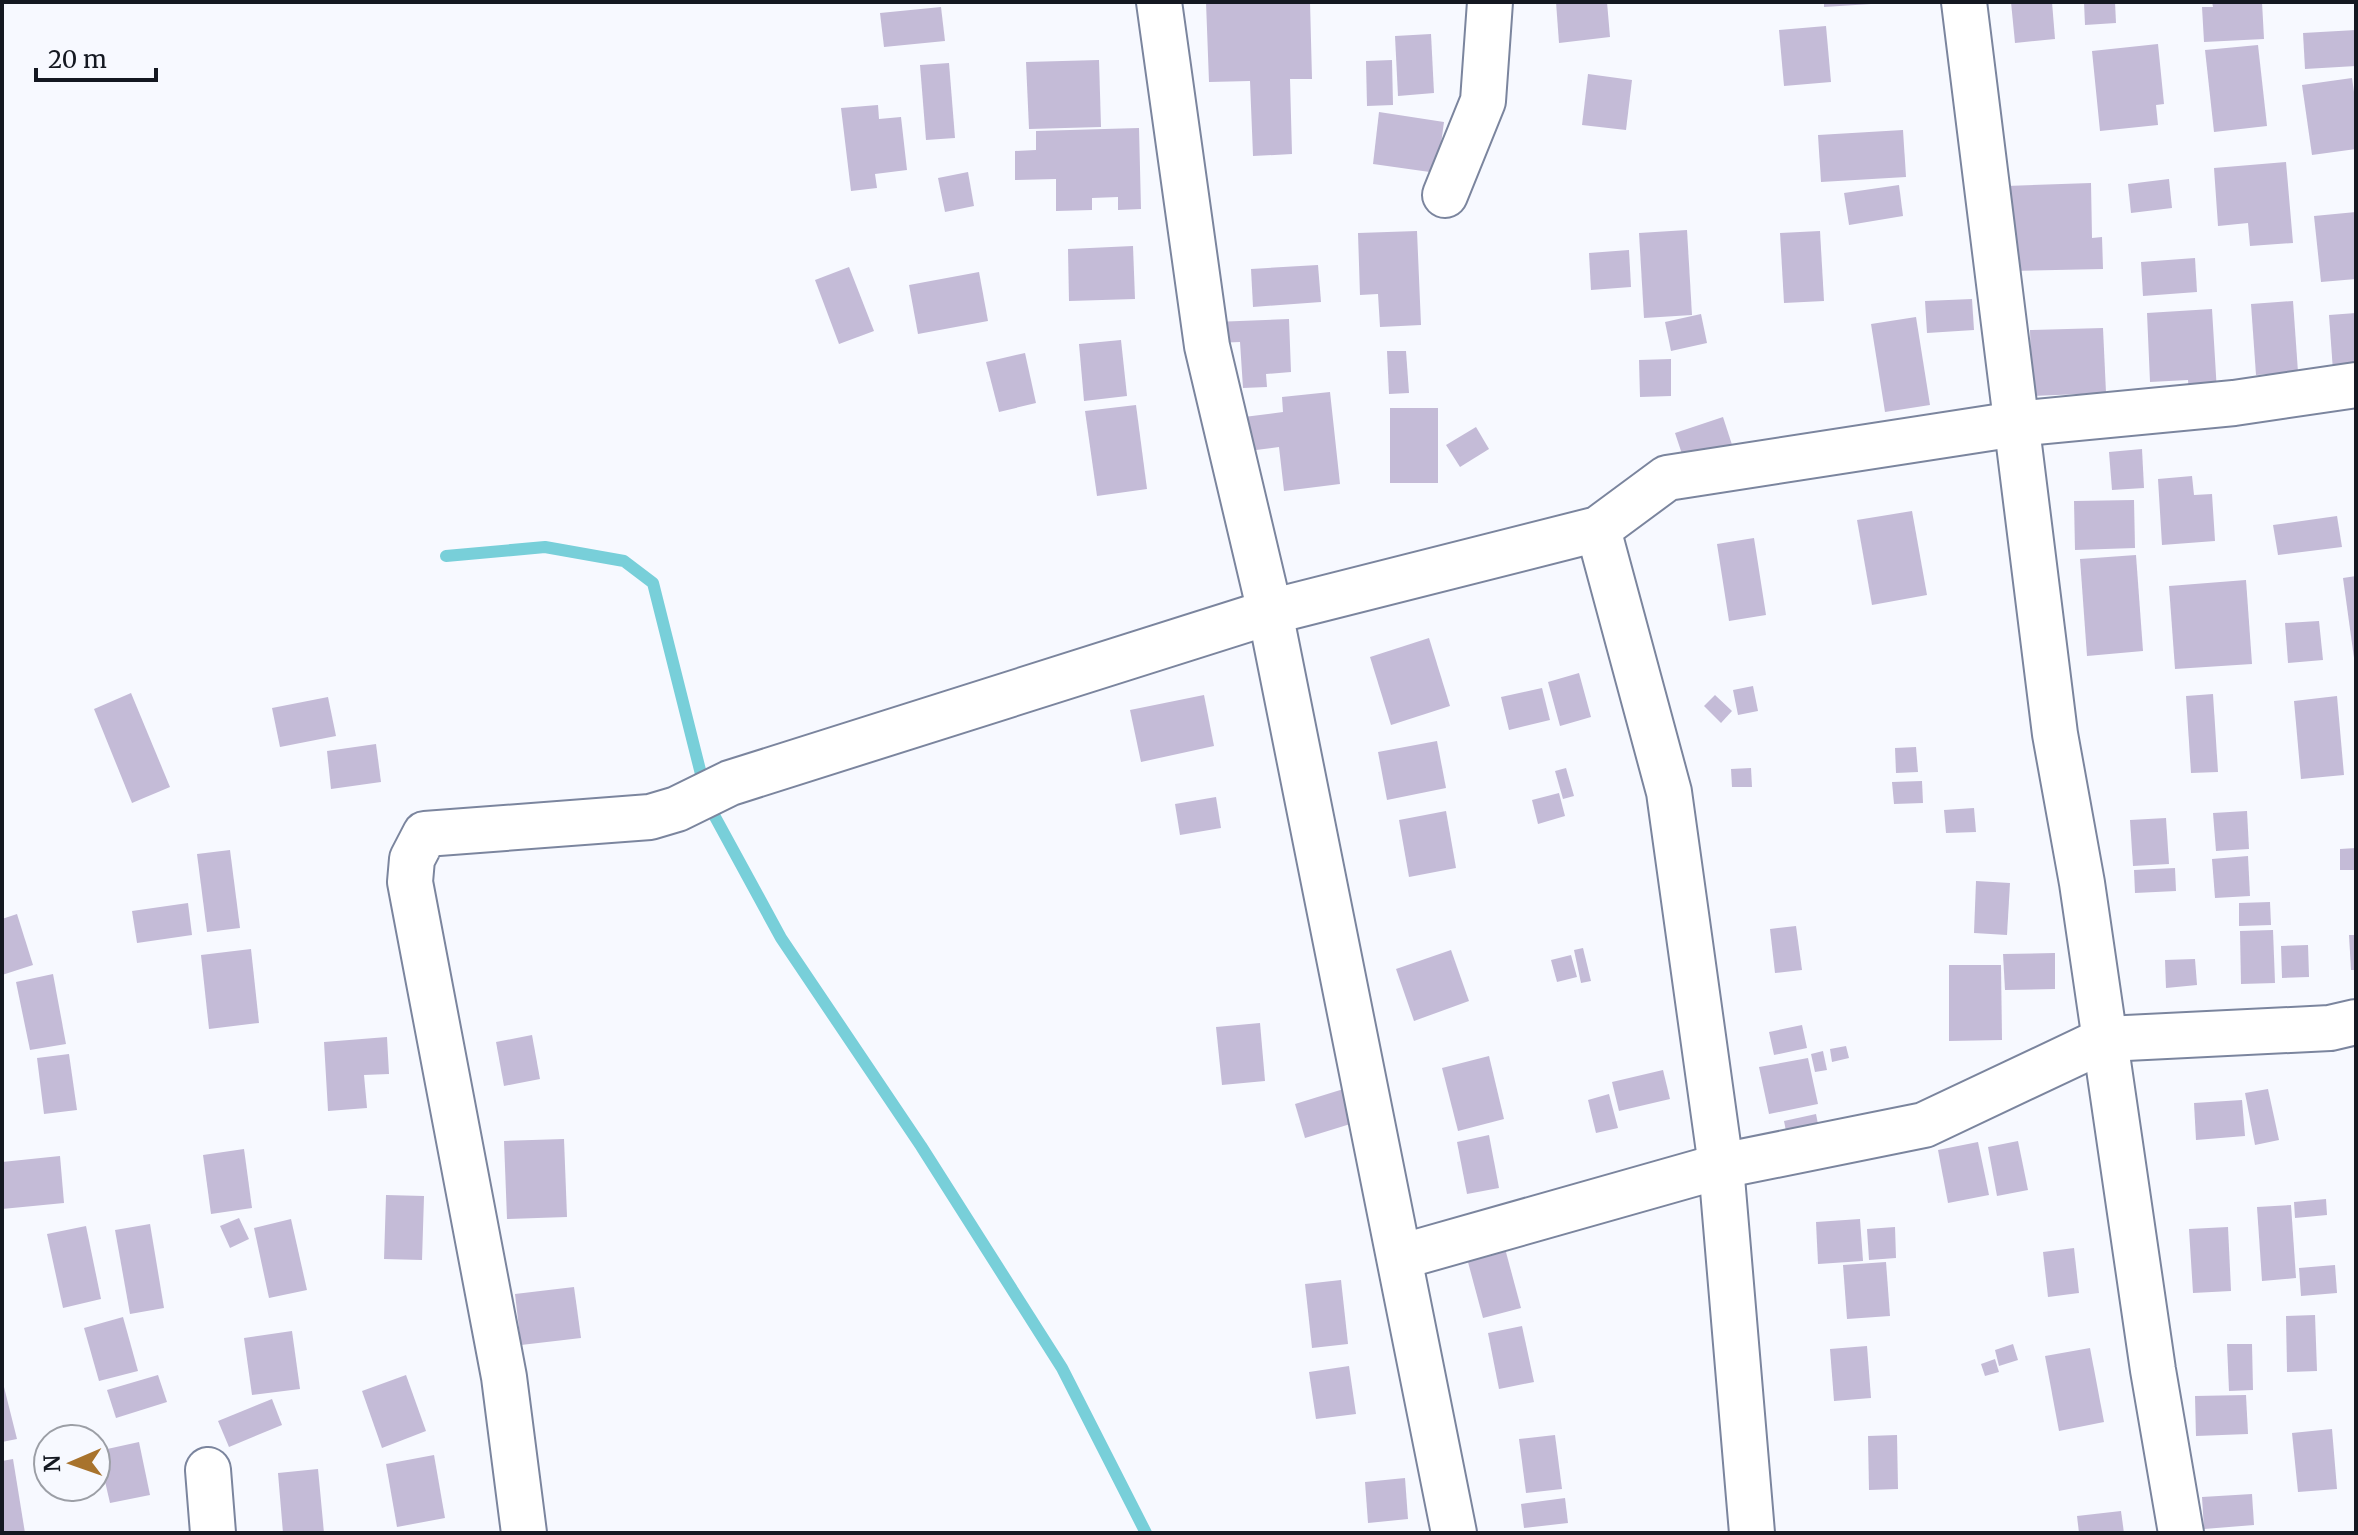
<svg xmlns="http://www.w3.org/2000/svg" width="2358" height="1535" viewBox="0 0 2358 1535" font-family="Merriweather,serif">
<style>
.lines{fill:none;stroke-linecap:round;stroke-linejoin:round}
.stream{stroke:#78cfd9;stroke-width:12}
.building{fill:#c4bbd7}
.minor-casing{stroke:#7b859e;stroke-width:48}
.minor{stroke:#fff;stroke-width:44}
</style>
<rect width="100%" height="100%" fill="#f7f9ff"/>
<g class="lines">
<!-- stream -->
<g class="stream">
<polyline points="446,556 545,547 624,561 653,583 704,786"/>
<polyline points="708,804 781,938 921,1146 1062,1368 1146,1533"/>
</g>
</g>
<!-- building -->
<g class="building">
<polygon points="1206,2 1310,2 1312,79 1290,79 1292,154 1253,156 1250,81 1209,82"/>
<polygon points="1556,2 1607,2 1610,37 1559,43"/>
<polygon points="1824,2 1871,2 1871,4 1824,7"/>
<polygon points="2011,2 2052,2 2055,39 2015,43"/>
<polygon points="2084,2 2115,2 2116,23 2085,25"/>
<polygon points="2212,2 2262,2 2264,39 2204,42 2202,7 2213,7"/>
<polygon points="941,7 945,41 884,47 880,13"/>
<polygon points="1826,26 1831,82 1784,86 1779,30"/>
<polygon points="2356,30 2356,66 2305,69 2303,33"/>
<polygon points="1431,34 1434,93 1398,96 1395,36"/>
<polygon points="2158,44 2164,104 2156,105 2158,125 2100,131 2092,51"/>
<polygon points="2258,45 2267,126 2214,132 2205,50"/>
<polygon points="1099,60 1101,127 1029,129 1026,62"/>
<polygon points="1392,60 1393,105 1367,106 1366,61"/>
<polygon points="949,63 955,138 926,140 920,65"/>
<polygon points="1588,74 1632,80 1626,130 1582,125"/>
<polygon points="2352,78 2356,106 2356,149 2312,155 2302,85"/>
<polygon points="878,105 879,119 901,117 907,170 875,174 877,188 851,191 841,108"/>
<polygon points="1379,112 1444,122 1437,173 1373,164"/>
<polygon points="1139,128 1141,209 1118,210 1118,197 1092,198 1092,210 1056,211 1056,179 1015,180 1015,151 1036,150 1036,131"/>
<polygon points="1903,130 1906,177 1821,182 1818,135"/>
<polygon points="2286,162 2293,243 2250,246 2248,223 2218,226 2214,168"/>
<polygon points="968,172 974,206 945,212 938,178"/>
<polygon points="2169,179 2172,208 2131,213 2128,184"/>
<polygon points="2091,183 2092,238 2102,237 2103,269 2009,271 2006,186"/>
<polygon points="1899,185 1903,216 1849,225 1844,193"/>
<polygon points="2356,212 2356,279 2321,282 2314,216"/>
<polygon points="1687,230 1692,315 1644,318 1639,233"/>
<polygon points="1417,231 1421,325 1380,327 1378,294 1360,295 1358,233"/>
<polygon points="1820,231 1824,301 1784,303 1780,233"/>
<polygon points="1133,246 1135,299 1069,301 1068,249"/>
<polygon points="1629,250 1631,287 1591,290 1589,253"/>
<polygon points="2195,258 2197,292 2143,296 2141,262"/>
<polygon points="1318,265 1321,302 1253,307 1251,269"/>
<polygon points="849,267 874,331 839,344 815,280"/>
<polygon points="979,272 988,321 918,334 909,285"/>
<polygon points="1972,299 1974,330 1927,333 1925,301"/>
<polygon points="2293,301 2298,372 2256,375 2251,304"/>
<polygon points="2212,309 2217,392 2189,394 2188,380 2150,382 2147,313"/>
<polygon points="2356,313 2356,369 2333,371 2329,315"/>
<polygon points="1701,314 1707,343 1671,351 1665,322"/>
<polygon points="1916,317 1930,405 1885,412 1871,324"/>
<polygon points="1289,319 1291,372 1266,374 1267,387 1243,388 1240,342 1215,343 1214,322"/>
<polygon points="2103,328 2106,393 2032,396 2030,330"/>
<polygon points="1121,340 1127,396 1084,401 1079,344"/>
<polygon points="1387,351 1406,351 1409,393 1389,394"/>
<polygon points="1025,353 1036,403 999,412 986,362"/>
<polygon points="1671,359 1671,396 1640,397 1639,360"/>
<polygon points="1330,392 1340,484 1284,491 1279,447 1248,451 1244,417 1283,412 1282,397"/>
<polygon points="1136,405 1147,489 1097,496 1085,411"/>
<rect x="1390" y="408" width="48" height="75"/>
<polygon points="1723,417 1735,454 1687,469 1675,433"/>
<polygon points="1476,427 1489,449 1460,467 1446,445"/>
<polygon points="2142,449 2144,488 2112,490 2109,452"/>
<polygon points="2192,476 2194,495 2212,494 2215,541 2162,545 2158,479"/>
<polygon points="2134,500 2135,548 2075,550 2074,501"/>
<polygon points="1912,511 1927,595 1872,605 1857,520"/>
<polygon points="2337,516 2342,547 2278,555 2273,525"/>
<polygon points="1754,538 1766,615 1729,621 1717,544"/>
<polygon points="2136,555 2143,651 2087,656 2080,559"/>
<polygon points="2356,576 2356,658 2354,658 2343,578"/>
<polygon points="2246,580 2252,664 2175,669 2169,586"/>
<polygon points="2319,621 2323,660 2288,663 2285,623"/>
<polygon points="1429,638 1450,706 1391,725 1370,657"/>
<polygon points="1579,673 1591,717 1560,726 1548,682"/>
<polygon points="1753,686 1758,711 1738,715 1733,690"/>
<polygon points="1542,688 1550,720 1509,730 1501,697"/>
<polygon points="131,693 170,787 132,803 94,709"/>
<polygon points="2213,694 2218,772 2191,773 2186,696"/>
<polygon points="1204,695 1214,746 1141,762 1130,710"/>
<polygon points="1715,695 1732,711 1721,723 1704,706"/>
<polygon points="2337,696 2344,775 2301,779 2294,701"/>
<polygon points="328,697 336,736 280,747 272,708"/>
<polygon points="1437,741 1446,788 1387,800 1378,752"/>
<polygon points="376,744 381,782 331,789 327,751"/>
<polygon points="1916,747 1918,772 1896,773 1895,748"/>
<polygon points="1566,768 1574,796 1563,799 1555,771"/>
<polygon points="1751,768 1752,787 1732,787 1731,769"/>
<polygon points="1922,781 1923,803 1894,804 1892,782"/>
<polygon points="1559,793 1565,816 1538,824 1532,800"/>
<polygon points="1216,797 1221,828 1180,835 1175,804"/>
<polygon points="1974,808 1976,832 1946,833 1944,810"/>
<polygon points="1446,811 1456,868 1409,877 1399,820"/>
<polygon points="2247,811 2249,849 2216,851 2213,813"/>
<polygon points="2166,818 2169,864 2133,866 2130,820"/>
<polygon points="2356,848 2356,870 2340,870 2340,849"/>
<polygon points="230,850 240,928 207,932 197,854"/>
<polygon points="2248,856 2250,896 2215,898 2212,859"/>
<polygon points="2175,868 2176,891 2135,893 2134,870"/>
<polygon points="1976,881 2010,883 2007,935 1974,933"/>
<polygon points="2270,902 2271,925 2239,926 2239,903"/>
<polygon points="188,903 192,935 137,943 132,911"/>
<polygon points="17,914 33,965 2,975 2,919"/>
<polygon points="1796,926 1802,970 1775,973 1770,929"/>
<polygon points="2273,930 2275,983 2241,984 2240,931"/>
<polygon points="2349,935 2356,935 2356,970 2351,970"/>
<polygon points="2308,945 2309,977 2282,978 2281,946"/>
<polygon points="1583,948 1591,981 1581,983 1574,950"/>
<polygon points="251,949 259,1023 209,1029 201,955"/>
<polygon points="1451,950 1469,1001 1414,1021 1396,969"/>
<polygon points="2055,953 2055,989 2005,990 2003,954"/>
<polygon points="1571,955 1577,977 1557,982 1551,960"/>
<polygon points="2195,959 2197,985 2166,988 2165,960"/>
<polygon points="1949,965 2001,965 2002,1040 1949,1041"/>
<polygon points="53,974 66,1044 30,1050 16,982"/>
<polygon points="1260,1023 1265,1081 1222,1085 1216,1027"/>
<polygon points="1802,1025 1807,1048 1774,1055 1769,1032"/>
<polygon points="532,1035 540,1079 504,1086 496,1042"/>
<polygon points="387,1037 389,1074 364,1075 367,1108 328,1111 324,1042"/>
<polygon points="1846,1046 1849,1058 1832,1062 1830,1049"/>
<polygon points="1823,1051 1827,1070 1815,1072 1811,1054"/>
<polygon points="69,1054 77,1110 44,1114 37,1058"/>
<polygon points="1489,1056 1504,1119 1458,1131 1442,1068"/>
<polygon points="1808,1058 1818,1104 1769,1114 1759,1067"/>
<polygon points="1663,1070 1670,1099 1619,1111 1612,1082"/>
<polygon points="1350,1087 1360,1121 1305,1138 1295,1104"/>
<polygon points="2268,1089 2279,1140 2255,1145 2245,1093"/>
<polygon points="1609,1094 1618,1128 1596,1133 1588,1100"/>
<polygon points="2242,1100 2245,1136 2196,1140 2194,1103"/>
<polygon points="1816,1114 1820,1134 1788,1141 1784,1121"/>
<polygon points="1489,1135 1499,1188 1467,1194 1457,1142"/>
<polygon points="564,1139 567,1217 507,1219 504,1141"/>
<polygon points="2018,1141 2028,1190 1997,1196 1988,1147"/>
<polygon points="1978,1142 1989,1195 1948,1203 1938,1150"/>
<polygon points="244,1149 252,1208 211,1214 203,1155"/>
<polygon points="60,1156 64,1203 2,1209 2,1162"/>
<polygon points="386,1195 424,1196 422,1260 384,1259"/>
<polygon points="2326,1199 2327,1215 2295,1218 2294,1202"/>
<polygon points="2291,1205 2296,1278 2262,1281 2257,1207"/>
<polygon points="239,1218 249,1239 230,1248 220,1226"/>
<polygon points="291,1219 307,1290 269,1298 254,1228"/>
<polygon points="1860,1219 1863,1261 1818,1264 1816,1222"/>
<polygon points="150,1224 164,1308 130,1314 115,1230"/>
<polygon points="86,1226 101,1299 63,1308 47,1234"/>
<polygon points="1895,1227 1896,1258 1869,1260 1867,1229"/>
<polygon points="2228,1227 2231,1291 2193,1293 2189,1229"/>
<polygon points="1503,1241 1521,1308 1483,1318 1465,1251"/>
<polygon points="2074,1248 2079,1293 2048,1297 2043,1252"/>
<polygon points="1886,1262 1890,1316 1847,1319 1843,1265"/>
<polygon points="2335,1265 2337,1293 2301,1296 2299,1268"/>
<polygon points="1341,1280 1348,1344 1312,1348 1305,1284"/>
<polygon points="574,1287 581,1338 521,1345 515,1294"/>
<polygon points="2315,1315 2317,1371 2287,1372 2286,1316"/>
<polygon points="123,1317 138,1371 99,1381 84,1328"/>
<polygon points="1522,1326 1534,1382 1499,1389 1488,1333"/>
<polygon points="292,1331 300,1389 252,1395 244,1338"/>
<polygon points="2013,1344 2018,1360 1999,1366 1995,1350"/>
<polygon points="2227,1344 2252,1344 2253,1390 2229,1391"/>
<polygon points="1867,1346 1871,1398 1834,1401 1830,1349"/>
<polygon points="2090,1348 2104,1422 2059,1431 2045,1356"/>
<polygon points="1995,1359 1999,1372 1985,1376 1981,1364"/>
<polygon points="1349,1366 1356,1414 1316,1419 1309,1372"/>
<polygon points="158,1375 167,1402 116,1418 107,1390"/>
<polygon points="406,1375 426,1431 382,1448 362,1391"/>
<polygon points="2,1379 17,1439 2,1442"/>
<polygon points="2246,1395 2248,1434 2196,1436 2195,1396"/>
<polygon points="272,1399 282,1425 229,1447 218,1421"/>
<polygon points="2332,1429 2337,1489 2298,1492 2292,1433"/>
<polygon points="1555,1435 1562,1489 1526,1493 1519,1439"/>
<polygon points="1897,1435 1898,1489 1869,1490 1868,1436"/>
<polygon points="139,1442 150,1495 110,1503 98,1451"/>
<polygon points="434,1455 445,1518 397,1527 386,1464"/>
<polygon points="13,1459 25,1533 2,1533 2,1461"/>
<polygon points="318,1469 324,1533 283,1533 278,1473"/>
<polygon points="1405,1478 1408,1519 1368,1523 1365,1482"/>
<polygon points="2252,1494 2254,1525 2204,1529 2202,1497"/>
<polygon points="1565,1498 1568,1523 1524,1528 1521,1504"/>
<polygon points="2121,1511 2124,1533 2079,1533 2077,1516"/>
</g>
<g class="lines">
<defs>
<g id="minor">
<polyline points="1159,2 1207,346 1270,612 1454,1533"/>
<polyline points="1964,2 2055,734 2082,883 2153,1370 2181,1533"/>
<polyline points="1445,195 1483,101 1490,2"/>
<polyline points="1598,529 1669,792 1721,1166 1752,1533"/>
<polyline points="1400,1257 1721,1166 1924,1125 2106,1039 2330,1028 2356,1022"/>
<polyline points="208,1470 213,1533"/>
<polyline points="524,1533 504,1377 410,882 412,859 425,834 650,817 677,809 730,783 1270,612 1598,529 1667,478 2016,424 2234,403 2356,385"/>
</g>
</defs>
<!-- minor casing -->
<use href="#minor" class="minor-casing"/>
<!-- minor -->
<use href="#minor" class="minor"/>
</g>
<!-- border -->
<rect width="2358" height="1535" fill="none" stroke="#141821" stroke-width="8"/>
<!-- north arrow -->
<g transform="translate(72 1463) rotate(268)"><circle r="38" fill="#f7f9ff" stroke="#9c9fa6" stroke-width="2"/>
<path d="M0-6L14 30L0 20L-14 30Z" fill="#a8732d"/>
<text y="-12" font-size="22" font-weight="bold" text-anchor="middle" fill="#141821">N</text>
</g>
<!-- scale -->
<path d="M36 68v12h120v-12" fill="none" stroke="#141821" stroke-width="4"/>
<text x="48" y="68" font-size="24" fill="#141821" stroke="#f7f9ff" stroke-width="6" paint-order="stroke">20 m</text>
</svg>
